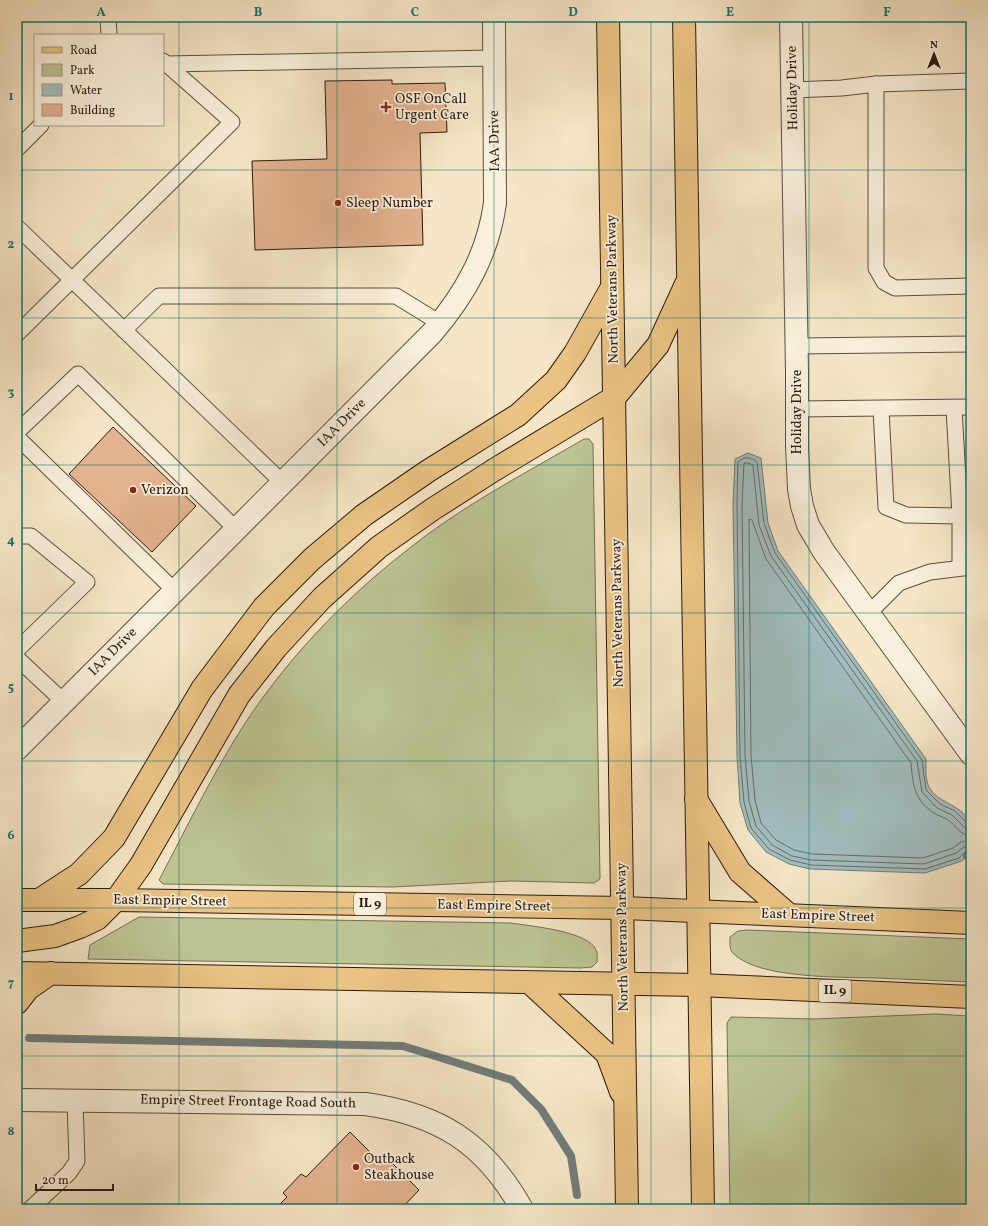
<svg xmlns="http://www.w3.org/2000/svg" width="988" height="1226" viewBox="0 0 988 1226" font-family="Vollkorn,serif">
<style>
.green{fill:#bdc494;stroke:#737054}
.water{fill:#a1bdbe;stroke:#717c7a}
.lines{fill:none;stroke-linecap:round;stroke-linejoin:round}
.shore{stroke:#656c69;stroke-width:1}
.stream{stroke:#717c7a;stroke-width:8}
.building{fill:#e3b28e;stroke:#291b14}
.service-casing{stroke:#5c4e40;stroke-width:17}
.minor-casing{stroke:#5c4e40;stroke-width:24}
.tertiary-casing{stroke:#5c4e40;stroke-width:24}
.primary-casing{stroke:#291b14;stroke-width:24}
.trunk-casing{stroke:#291b14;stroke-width:24}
.service{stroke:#f9efda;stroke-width:15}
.minor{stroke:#f9efda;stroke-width:22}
.tertiary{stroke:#f9efda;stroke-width:22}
.primary{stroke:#ebc383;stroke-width:22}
.trunk{stroke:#ebc383;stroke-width:22}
.grid{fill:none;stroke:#0f766e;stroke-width:1;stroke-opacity:0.55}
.poi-dot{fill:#8f2418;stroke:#f9efda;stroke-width:1.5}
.labels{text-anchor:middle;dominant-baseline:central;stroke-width:3.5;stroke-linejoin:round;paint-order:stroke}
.shield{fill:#f9efda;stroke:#675b4f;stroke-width:1}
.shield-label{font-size:13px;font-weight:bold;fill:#291b14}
.street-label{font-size:14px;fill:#291b14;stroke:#f9efda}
.poi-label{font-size:14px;fill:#291b14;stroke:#f9efda;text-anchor:start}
.neatline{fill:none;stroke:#0f766e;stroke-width:1.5}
.grid-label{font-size:13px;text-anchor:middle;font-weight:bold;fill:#0f766e}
</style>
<rect width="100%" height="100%" fill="#f6e6c6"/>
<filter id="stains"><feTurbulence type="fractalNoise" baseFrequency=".005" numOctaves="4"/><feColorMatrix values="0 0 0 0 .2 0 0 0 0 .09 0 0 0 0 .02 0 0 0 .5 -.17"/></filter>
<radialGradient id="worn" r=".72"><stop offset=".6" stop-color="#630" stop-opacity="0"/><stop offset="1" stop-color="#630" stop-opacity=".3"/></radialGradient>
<!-- green -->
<g class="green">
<path d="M584 439H589L593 444 600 879 594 883 511 881 392 887 163 884 159 880C186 829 211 777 242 728 285 661 343 600 406 551 460 507 524 474 584 439Z"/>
<path d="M139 917 511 923C529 926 589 931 596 950 598 953 597 958 597 962L592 967 581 968 88 959 90 945Z"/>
<path d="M747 930 971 939V982C940 981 908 979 877 978 843 977 759 979 734 954 729 950 730 944 730 937L738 931Z"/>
<polygon points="935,1014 971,1016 971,1209 730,1209 727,1023 731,1017 814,1019"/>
</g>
<!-- water -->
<path class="water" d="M748 453 761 458 768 523 778 551 926 759C926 767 925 779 929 787 937 803 961 804 969 821 974 829 971 845 971 855L967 856 962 861 925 873 810 869 789 864 766 852 748 830 740 803 737 756 733 504 735 459Z"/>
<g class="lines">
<!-- shore -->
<g class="shore">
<path d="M971 824 967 823 955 811 940 804 926 790 922 760 775 553 764 523 757 462C751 457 744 456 738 462L737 504 740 756 744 802 751 828 769 849 790 860 811 865 925 869 959 858 965 852 971 851"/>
<polyline points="971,830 965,828 952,815 937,808 922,792 917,761 771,556 759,525 753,465 748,463 744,463 742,504 745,755 749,801 756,826 772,845 792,856 811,860 924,864 956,853 964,847 971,846"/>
<path d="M971 836C959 835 957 826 948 820 944 817 938 816 934 813 914 800 913 785 911 763L766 559 752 520 749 519 751 755 755 800 761 823 776 840 794 850 812 854 923 858 953 848 961 842 971 840"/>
</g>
<!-- stream -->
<g class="stream">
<polyline points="967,856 971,856"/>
<polyline points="29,1038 403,1046 512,1080 541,1109 571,1156 577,1195"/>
</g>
</g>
<!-- building -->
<g class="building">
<polygon points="392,80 392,84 445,83 447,132 420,133 423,245 255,250 252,161 327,159 325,81"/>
<polygon points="113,427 196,506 152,552 69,474"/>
<polygon points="350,1132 379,1161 384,1155 419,1190 401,1209 275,1209 287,1197 283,1193 301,1174 306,1177"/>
</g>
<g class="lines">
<defs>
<g id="service">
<polyline points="108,17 109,35"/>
<polyline points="167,64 494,58"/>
<polyline points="876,84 971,81"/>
<polyline points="793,90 842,88 876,84 876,268 884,282 895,288 971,286"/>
<polyline points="17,149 41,125"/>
<polyline points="17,227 283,483"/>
<polyline points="124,330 159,296 396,296 440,323"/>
<polyline points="17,334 232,122 163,61"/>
<polyline points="797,346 971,344"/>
<polyline points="797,409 971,407"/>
<polyline points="881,409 886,507 906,515 960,516 954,408"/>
<polyline points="17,432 78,374 236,529"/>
<polyline points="17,437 175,591"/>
<polyline points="17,536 31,536 87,582 17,650"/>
<polyline points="960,567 960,516"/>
<polyline points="869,613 899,583 930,572 971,567"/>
<polyline points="17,658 64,702"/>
<polyline points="30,1209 69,1173 77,1161 75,1101"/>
</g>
<g id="minor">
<polyline points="791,17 797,372 797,446 799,489 802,506 808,525 824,552 971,754"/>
<path d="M17 1100 365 1104C439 1114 485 1143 522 1209"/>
</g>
<path id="tertiary" d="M17 749 432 333C465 294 488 254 495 203L494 17"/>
<g id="primary">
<polyline points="17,900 116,900 624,908 971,923"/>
<polyline points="17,973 699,985 971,997"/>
<polyline points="17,1003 28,989 51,973"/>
</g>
<g id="trunk">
<polyline points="608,17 627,1209"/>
<polyline points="684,17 703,1209"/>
<polyline points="696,799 740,872 788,914"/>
<polyline points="39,900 79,874 114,838 202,689 264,607 312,559 364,515 428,471 518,415 556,380 575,353 612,287"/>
<polyline points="17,941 55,936 80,927 97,919 116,900 141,865 239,695 276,648 322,598 379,547 433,509 494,470 615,397 658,345 686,284"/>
<polyline points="530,983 607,1054 621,1092"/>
</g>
</defs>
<!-- service casing -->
<use href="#service" class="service-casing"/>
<!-- minor casing -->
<use href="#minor" class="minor-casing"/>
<!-- tertiary casing -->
<use href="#tertiary" class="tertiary-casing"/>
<!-- primary casing -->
<use href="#primary" class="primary-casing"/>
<!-- trunk casing -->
<use href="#trunk" class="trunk-casing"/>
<!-- service -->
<use href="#service" class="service"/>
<!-- minor -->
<use href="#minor" class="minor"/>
<!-- tertiary -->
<use href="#tertiary" class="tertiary"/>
<!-- primary -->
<use href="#primary" class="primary"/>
<!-- trunk -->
<use href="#trunk" class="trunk"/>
</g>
<!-- grid -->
<path class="grid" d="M179 17V1209M337 17V1209M494 17V1209M651 17V1209M809 17V1209M17 170H971M17 318H971M17 465H971M17 613H971M17 761H971M17 908H971M17 1056H971"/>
<!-- markers -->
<g class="poi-dot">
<path d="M384 101h4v4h4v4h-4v4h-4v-4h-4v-4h4z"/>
<circle cx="338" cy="203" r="4"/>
<circle cx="133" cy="490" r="4"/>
<circle cx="356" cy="1167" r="4"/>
</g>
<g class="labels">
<!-- shield labels -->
<g class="shield">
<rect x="354" y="893" width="32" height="22" rx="3"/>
<rect x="819" y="980" width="32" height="22" rx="3"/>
</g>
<g class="shield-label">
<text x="370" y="904">IL 9</text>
<text x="835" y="991">IL 9</text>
</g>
<!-- street labels -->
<g class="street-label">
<text transform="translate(793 88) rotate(-91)">Holiday Drive</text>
<text transform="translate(495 141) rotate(-91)">IAA Drive</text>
<text transform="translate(613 289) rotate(-91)">North Veterans Parkway</text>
<text transform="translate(797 412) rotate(-90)">Holiday Drive</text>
<text transform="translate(342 423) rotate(-45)">IAA Drive</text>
<text transform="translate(618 613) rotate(-91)">North Veterans Parkway</text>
<text transform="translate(113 652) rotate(-45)">IAA Drive</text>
<text transform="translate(170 901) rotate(1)">East Empire Street</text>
<text transform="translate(494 906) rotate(1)">East Empire Street</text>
<text transform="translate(818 916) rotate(2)">East Empire Street</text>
<text transform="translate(623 937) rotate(-91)">North Veterans Parkway</text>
<text transform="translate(248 1102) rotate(1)">Empire Street Frontage Road South</text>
</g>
<!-- poi labels -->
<g class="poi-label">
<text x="395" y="99">OSF OnCall<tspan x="395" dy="16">Urgent Care</tspan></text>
<text x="346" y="203">Sleep Number</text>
<text x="141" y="490">Verizon</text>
<text x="364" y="1159">Outback<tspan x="364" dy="16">Steakhouse</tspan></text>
</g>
</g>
<!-- margin -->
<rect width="988" height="1226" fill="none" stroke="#f6e6c6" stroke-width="44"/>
<!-- legend -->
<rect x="34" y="34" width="130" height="92" fill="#f9efda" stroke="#a69a8b"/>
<rect x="42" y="47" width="20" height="6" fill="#ebc383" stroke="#a69a8b"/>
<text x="70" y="54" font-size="12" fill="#291b14">Road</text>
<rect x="42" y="64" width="20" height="12" fill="#bdc494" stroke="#a69a8b"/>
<text x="70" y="74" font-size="12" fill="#291b14">Park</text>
<rect x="42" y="84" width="20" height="12" fill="#a1bdbe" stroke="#a69a8b"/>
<text x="70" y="94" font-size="12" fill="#291b14">Water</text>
<rect x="42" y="104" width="20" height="12" fill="#e3b28e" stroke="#a69a8b"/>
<text x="70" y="114" font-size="12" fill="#291b14">Building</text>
<!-- north arrow -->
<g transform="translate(934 54)" stroke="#f9efda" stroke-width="3" paint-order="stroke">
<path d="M0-3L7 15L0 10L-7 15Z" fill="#291b14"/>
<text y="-6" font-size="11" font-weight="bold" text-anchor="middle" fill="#291b14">N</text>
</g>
<!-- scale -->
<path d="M36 1184v6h77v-6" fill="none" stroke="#291b14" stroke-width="2"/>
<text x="42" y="1184" font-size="12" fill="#291b14" stroke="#f9efda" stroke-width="3" paint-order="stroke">20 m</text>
<rect x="22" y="22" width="944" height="1182" class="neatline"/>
<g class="grid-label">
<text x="101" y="16">A</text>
<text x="258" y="16">B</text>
<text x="415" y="16">C</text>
<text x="573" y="16">D</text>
<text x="730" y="16">E</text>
<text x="887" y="16">F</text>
<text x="11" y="100">1</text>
<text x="11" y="248">2</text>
<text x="11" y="396">3</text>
<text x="11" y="544">4</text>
<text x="11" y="691">5</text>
<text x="11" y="839">6</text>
<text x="11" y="987">7</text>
<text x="11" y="1135">8</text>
</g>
<rect width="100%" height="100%" filter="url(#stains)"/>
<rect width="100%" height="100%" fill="url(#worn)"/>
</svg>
